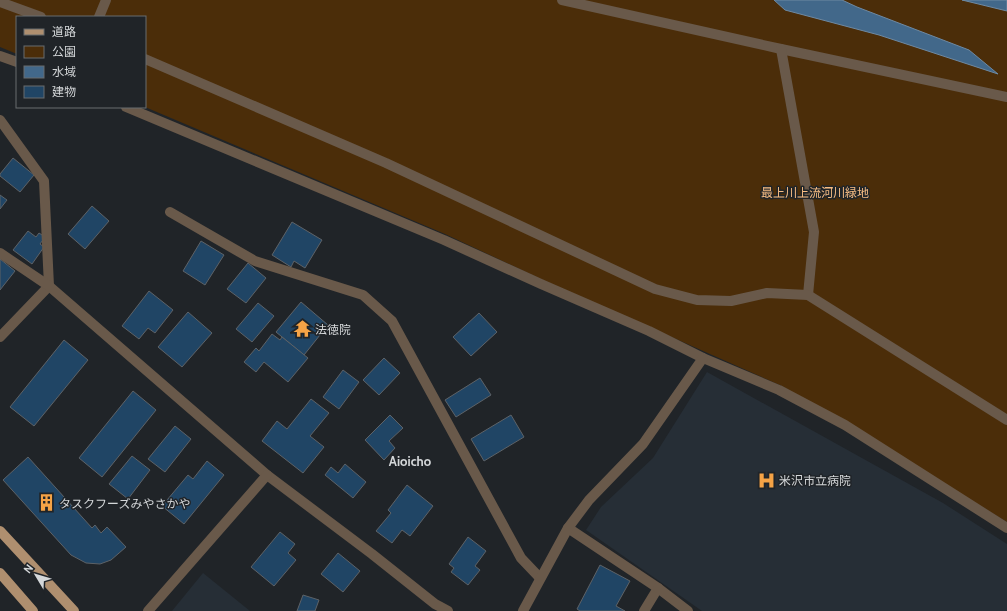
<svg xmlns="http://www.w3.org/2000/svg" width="1007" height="611" viewBox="0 0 1007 611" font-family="Cabin,'Noto Sans JP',sans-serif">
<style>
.built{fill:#262e36}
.green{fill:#4b2d09}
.water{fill:#42688a;stroke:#6e89a2}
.building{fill:#204565;stroke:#5d6267}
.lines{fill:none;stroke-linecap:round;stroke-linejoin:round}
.minor{stroke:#69594a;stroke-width:10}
.major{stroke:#af8f6f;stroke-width:10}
.labels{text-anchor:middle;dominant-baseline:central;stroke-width:3;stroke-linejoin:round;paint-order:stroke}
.park-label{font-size:12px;fill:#f6bc83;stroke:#202428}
.poi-label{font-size:12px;fill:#d4d7d9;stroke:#202428;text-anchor:start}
.neighbourhood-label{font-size:13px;font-weight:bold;fill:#d4d7d9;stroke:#202428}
</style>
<rect width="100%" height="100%" fill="#202428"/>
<!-- built -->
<g class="built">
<polygon points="707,372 943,503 1007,544 1007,611 702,611 586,530 601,507 653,458"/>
<polygon points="203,573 250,611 172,611"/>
</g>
<!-- green -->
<polygon class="green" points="0,0 1007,0 1007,522 782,386 543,280 445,234 145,107 145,17 17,17 17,54 0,47"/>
<!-- water -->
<g class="water">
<polygon points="774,0 842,0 857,7 969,50 998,74 879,35 785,10"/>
<polygon points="962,0 1007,0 1007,11"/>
</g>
<!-- building -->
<g class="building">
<polygon points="13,158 34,175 20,192 0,176 0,174"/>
<polygon points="0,195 7,200 0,209"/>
<polygon points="92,206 109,221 85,249 68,234"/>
<polygon points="292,222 322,240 305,268 294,261 291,267 272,255"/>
<polygon points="28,231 36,237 39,233 45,237 40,244 44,247 32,264 13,250"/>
<polygon points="201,241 224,255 205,285 183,271"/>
<polygon points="0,259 15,271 0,290"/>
<polygon points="248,263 266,278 246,303 227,289"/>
<polygon points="149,291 173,310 155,333 148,328 139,339 122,326"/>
<polygon points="301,302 328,325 304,355 276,332"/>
<polygon points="258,303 274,316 252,342 236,329"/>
<polygon points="188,312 212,333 182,367 158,347"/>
<polygon points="479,313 497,332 471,356 453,337"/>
<polygon points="272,334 280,340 282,337 308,358 288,382 264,362 256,372 244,362 256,348 259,351"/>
<polygon points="64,340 88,360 34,426 10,407"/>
<polygon points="384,358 400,373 379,395 363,380"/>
<polygon points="343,370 359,382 339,409 323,397"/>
<polygon points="480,378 491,395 456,417 445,400"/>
<polygon points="133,391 156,410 102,477 79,458"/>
<polygon points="311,399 329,413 310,436 324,447 303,473 262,441 277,421 287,429"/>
<polygon points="390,415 403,428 389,441 395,448 384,460 365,440"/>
<polygon points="511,415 524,437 484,461 471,439"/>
<polygon points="175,426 191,439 165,472 148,459"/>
<polygon points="132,456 150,470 128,499 109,484"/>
<polygon points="28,457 92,528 95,525 101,533 107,527 126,547 111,560 100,564 86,563 71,555 3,480"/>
<polygon points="207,461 224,475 184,524 162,506 188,475 193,479"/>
<polygon points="345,464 366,482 353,498 325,475 331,467 338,473"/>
<polygon points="407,485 433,506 410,536 402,530 392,543 376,531 391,513 388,510"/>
<polygon points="280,532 295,544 288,553 296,560 274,586 251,567"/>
<polygon points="468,537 486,551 475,566 480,570 468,585 451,572 454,568 449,564"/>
<polygon points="338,553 360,571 343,592 321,574"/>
<polygon points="600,565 630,581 616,606 625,611 580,611 577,609"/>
<polygon points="303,595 319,600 315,611 297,611"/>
</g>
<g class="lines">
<!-- minor -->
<g class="minor">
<polyline points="562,0 781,49 1007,97"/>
<polyline points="0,2 41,17"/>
<polyline points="99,17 106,0"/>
<polyline points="781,49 814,232 808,295"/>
<polyline points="0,56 17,62"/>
<polyline points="145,59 386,163 655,289 697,300 731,301 767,293 808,295 1007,420"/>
<polyline points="126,107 444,240 541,284 649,331 703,358 779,390 845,425 1007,528"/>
<polyline points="0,120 44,181 49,286 0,337"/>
<polyline points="170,212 255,261 363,295 392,321 521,558 540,578"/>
<polyline points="0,253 49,286 267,475 372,554 435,604 448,611"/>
<polyline points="568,528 658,588 644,611"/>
<polyline points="658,588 688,611"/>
<polyline points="148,611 267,475"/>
<polyline points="523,611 568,528 589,500 643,444 703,358"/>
</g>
<!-- major -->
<g class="major">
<polyline points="0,531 74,611"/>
<polyline points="0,573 33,611"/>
</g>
</g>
<!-- icons -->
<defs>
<symbol id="temple-bare" viewBox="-9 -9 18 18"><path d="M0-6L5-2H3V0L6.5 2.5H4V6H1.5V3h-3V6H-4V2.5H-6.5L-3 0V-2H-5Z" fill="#f5a346" stroke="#202428" stroke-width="2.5" paint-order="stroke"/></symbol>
<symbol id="hospital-bare" viewBox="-9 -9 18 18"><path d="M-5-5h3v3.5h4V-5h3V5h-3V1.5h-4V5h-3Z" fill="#f5a346" stroke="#202428" stroke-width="2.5" paint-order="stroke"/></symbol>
<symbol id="building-bare" viewBox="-9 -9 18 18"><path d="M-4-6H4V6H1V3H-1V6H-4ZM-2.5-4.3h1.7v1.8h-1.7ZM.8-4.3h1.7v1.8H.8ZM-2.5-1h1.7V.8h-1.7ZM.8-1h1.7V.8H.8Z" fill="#f5a346" stroke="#202428" stroke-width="2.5" paint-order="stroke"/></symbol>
</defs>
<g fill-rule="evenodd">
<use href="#temple-bare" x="290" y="316" width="25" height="25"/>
<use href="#hospital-bare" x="754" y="468" width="25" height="25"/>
<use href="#building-bare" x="34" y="490" width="25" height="25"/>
</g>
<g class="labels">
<!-- park labels -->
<g class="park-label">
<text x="815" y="192">最上川上流河川緑地</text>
</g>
<!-- poi labels -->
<g class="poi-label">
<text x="315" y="329">法徳院</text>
<text x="779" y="480">米沢市立病院</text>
<text x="59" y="503">タスクフーズみやさかや</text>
</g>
<!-- neighbourhood labels -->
<g class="neighbourhood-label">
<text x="410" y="461">Aioicho</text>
</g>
</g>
<!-- legend -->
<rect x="16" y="16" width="130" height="92" fill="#202428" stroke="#686c6f"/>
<rect x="24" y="29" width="20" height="6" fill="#af8f6f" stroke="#686c6f"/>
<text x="52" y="36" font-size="12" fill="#d4d7d9">道路</text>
<rect x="24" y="46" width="20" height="12" fill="#4b2d09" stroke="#686c6f"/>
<text x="52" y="56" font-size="12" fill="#d4d7d9">公園</text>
<rect x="24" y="66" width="20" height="12" fill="#42688a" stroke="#686c6f"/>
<text x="52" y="76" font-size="12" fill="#d4d7d9">水域</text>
<rect x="24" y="86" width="20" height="12" fill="#204565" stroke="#686c6f"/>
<text x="52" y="96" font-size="12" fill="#d4d7d9">建物</text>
<!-- north arrow -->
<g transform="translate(36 575) rotate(308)" stroke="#202428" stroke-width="3" paint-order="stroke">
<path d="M0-3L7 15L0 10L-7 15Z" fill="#d4d7d9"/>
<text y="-6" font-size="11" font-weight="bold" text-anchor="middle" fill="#d4d7d9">N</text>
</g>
</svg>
